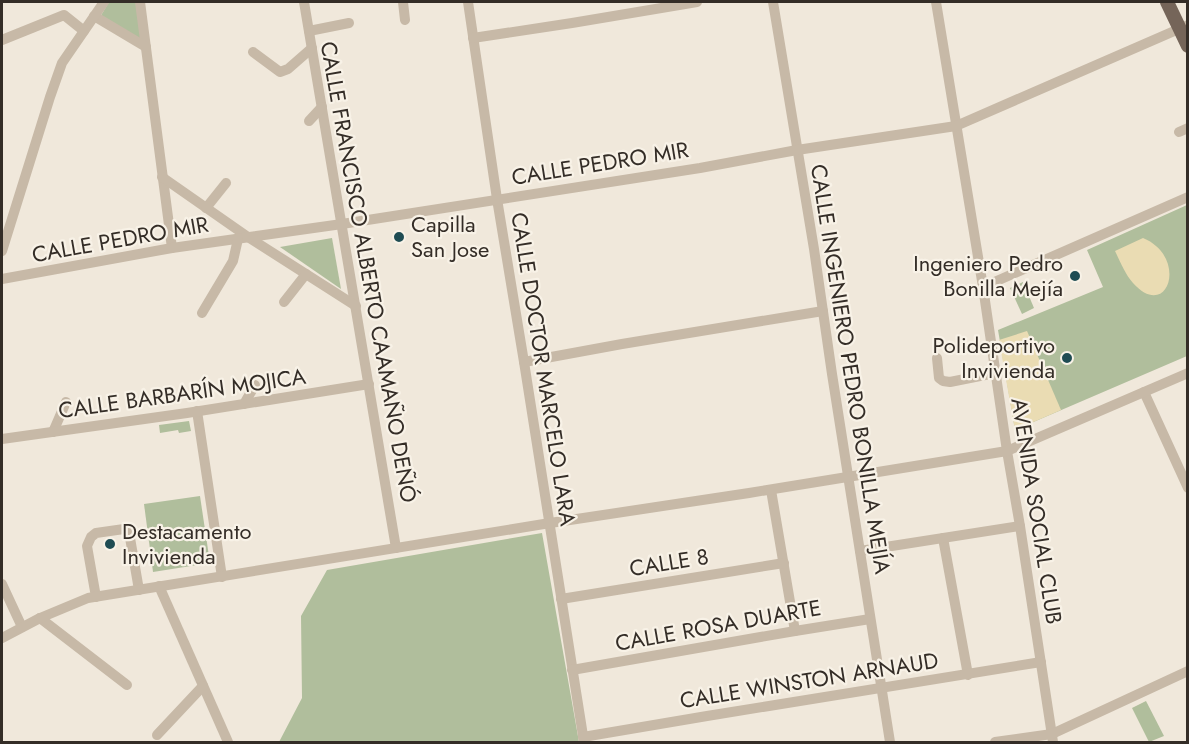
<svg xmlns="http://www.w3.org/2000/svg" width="1189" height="744" viewBox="0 0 1189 744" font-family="Jost,sans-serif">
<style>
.green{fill:#b0be9c}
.sand{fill:#eadcb3}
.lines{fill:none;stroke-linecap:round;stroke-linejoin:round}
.minor{stroke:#c7b9a7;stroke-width:10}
.major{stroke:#756559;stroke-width:14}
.poi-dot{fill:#1f4c53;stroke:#f8f2e7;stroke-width:2}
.labels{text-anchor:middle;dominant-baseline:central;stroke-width:4.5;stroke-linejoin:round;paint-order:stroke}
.street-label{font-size:22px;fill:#342d27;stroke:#f8f2e7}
.poi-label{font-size:22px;fill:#342d27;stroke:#f8f2e7;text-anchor:start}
</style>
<rect width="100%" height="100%" fill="#f0e8db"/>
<!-- green -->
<g class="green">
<polygon points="109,2 136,2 142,41 100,17"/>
<polygon points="1187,205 1187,356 1015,430 998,330 1103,287 1087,250"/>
<polygon points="332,238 341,289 280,247"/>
<polygon points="1023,282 1034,308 1022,314 1010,288"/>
<polygon points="189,421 191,431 179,433 178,430 160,433 159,425"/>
<polygon points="200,496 210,563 153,572 144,504"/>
<polygon points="542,533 579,742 279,742 302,698 301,616 327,570"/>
<polygon points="1146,701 1164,736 1149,742 1132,708"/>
</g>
<!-- sand -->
<g class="sand">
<path d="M1143 238C1189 257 1168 322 1133 283 1125 274 1120 261 1115 251Z"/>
<polygon points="1027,331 1061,410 1015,430 999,340"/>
</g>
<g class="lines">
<!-- minor -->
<g class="minor">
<polyline points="140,2 172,248"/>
<polyline points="304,2 396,548"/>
<polyline points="403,2 405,20"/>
<polyline points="468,2 497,199 524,362 584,742"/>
<polyline points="773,2 814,249 832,374 890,742"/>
<polyline points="936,2 983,287 1007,451 1020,526 1053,742"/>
<polyline points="94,16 146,47"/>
<polyline points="309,31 349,23"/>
<polyline points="473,38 572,23 697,2"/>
<polyline points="2,40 64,15 84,31"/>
<polyline points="253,52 280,72 288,69 312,48"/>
<polyline points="309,121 322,107"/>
<polyline points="1179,132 1188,128"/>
<polyline points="162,177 248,237 356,306"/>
<polyline points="206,208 226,183"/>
<polyline points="2,251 50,97 62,63 104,2"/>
<polyline points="2,279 172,248 342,224 700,168 797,150 956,126 1188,25"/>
<polyline points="983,287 1188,197"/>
<polyline points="284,302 306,274"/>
<polyline points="202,313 233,261 238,239"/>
<polyline points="937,358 939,378 943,381 950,382 995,373"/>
<polyline points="524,362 622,344 823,311"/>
<polyline points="1144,392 1188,488"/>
<polyline points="244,404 255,385"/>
<polyline points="197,411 222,577"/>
<polyline points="53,432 66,402"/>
<polyline points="2,439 187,413 369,384"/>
<polyline points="771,490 795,631"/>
<polyline points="943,538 968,675"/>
<polyline points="860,551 1020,526"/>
<polyline points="2,584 22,627"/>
<polyline points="159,586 228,742"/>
<polyline points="96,597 87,546 91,537 96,533 124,529 129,532 139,590"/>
<polyline points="561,599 784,563"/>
<polyline points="40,618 127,685"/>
<polyline points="2,638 40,618 88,598 550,523 749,493 1007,451 1188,373"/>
<polyline points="572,670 795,631 870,619"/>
<polyline points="157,735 203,686"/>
<polyline points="583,737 707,716 1041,662"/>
<polyline points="995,742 1052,734 1188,671"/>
</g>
<!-- major -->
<polyline class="major" points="1167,2 1188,46"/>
</g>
<!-- markers -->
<g class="poi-dot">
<circle cx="399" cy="237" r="6"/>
<circle cx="1075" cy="276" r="6"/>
<circle cx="1067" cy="358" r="6"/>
<circle cx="110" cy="544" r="6"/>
</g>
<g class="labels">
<!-- street labels -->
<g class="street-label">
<text transform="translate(600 163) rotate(-9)">CALLE PEDRO MIR</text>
<text transform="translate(120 239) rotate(-10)">CALLE PEDRO MIR</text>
<text transform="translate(369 272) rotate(80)">CALLE FRANCISCO ALBERTO CAAMAÑO DEÑÓ</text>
<text transform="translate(544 369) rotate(81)">CALLE DOCTOR MARCELO LARA</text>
<text transform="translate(851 369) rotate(81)">CALLE INGENIERO PEDRO BONILLA MEJÍA</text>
<text transform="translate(182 393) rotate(-8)">CALLE BARBARÍN MOJICA</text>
<text transform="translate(1037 511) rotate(81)">AVENIDA SOCIAL CLUB</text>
<text transform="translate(669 562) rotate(-9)">CALLE 8</text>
<text transform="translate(718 625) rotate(-10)">CALLE ROSA DUARTE</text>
<text transform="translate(809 680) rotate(-9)">CALLE WINSTON ARNAUD</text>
</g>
<!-- poi labels -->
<g class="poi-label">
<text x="411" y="224">Capilla<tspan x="411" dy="25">San Jose</tspan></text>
<text x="1063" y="263" text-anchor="end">Ingeniero Pedro<tspan x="1063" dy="25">Bonilla Mejía</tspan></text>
<text x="1055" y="345" text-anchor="end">Polideportivo<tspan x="1055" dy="25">Invivienda</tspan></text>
<text x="122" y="531">Destacamento<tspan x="122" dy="25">Invivienda</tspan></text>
</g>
</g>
<!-- border -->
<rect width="1189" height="744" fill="none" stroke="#342d27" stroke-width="6"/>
</svg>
